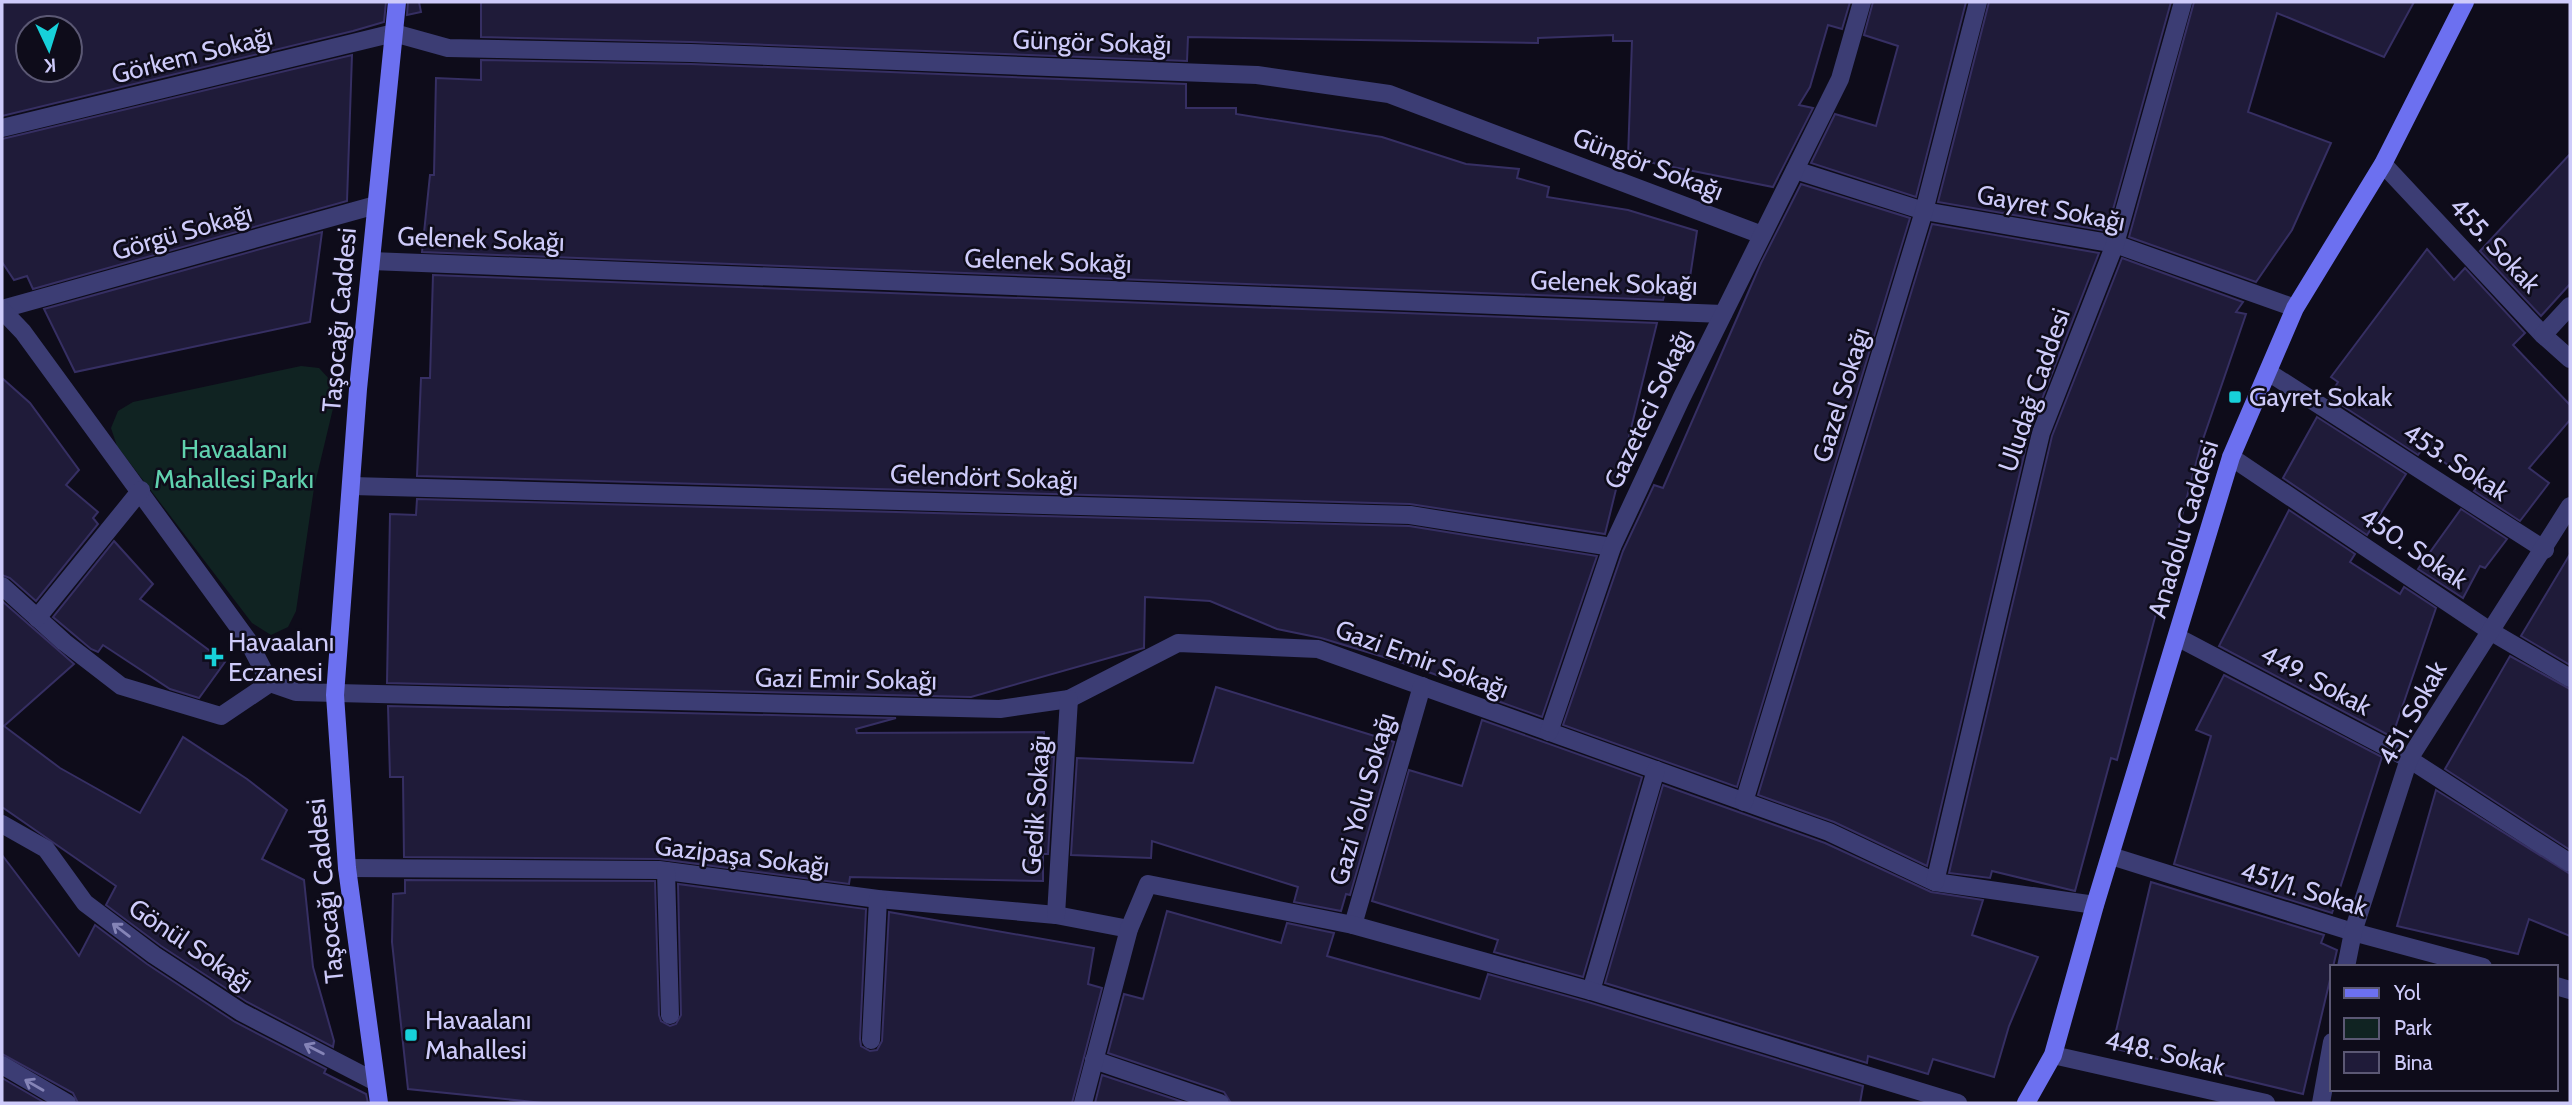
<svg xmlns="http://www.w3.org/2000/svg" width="2572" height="1105" viewBox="0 0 2572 1105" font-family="Cabin,sans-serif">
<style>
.green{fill:#102322}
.building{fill:#1f1b39;stroke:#362f63;stroke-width:2;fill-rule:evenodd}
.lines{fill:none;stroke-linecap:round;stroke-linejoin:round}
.minor{stroke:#3c3d74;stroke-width:18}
.secondary{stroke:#6c70f0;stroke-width:18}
.oneway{stroke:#8584b7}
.poi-dot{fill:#17d1da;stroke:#0e0c1a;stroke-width:2.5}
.labels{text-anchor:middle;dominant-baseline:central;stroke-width:5;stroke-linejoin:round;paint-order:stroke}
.street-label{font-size:26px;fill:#cecbfa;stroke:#0e0c1a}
.poi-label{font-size:26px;fill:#cecbfa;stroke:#0e0c1a;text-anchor:start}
.park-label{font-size:26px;fill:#60d1ae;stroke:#0e0c1a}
</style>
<rect width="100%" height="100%" fill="#0e0c1a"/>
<!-- green -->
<polygon class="green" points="301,366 319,368 332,382 335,400 314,488 296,611 288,627 271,635 252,623 117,446 111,428 118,411 133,402"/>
<!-- building -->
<g class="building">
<path d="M2 2H386L384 22 353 31 2 116ZM28 28H70V70H28Z"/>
<polygon points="408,2 419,2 421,12 407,15"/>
<polygon points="481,2 1850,2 1842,29 1828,25 1810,87 1799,105 1813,108 1773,187 1628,158 1632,41 1613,41 1613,35 1538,38 1538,43 1188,37 1187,61 691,42 481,37"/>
<polygon points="1873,2 1966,2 1916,197 1811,163 1835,114 1876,126 1898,46 1864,35"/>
<polygon points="1989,2 2171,2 2107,231 1938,202"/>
<polygon points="2194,2 2414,2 2384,57 2277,13 2248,112 2331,143 2292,230 2256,282 2129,237"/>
<polygon points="352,55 347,201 33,289 27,276 14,280 2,262 2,139"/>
<polygon points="481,60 691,64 1186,84 1186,108 1236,108 1236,114 1382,137 1466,164 1519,169 1517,178 1549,187 1547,197 1628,210 1697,231 1687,297 1665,293 1663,300 422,252 430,175 434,175 436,78 481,80"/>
<polygon points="2570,154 2570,284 2541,316 2480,251"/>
<polygon points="1801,184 1910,218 1737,787 1563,725 1623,551 1654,485 1663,488 1761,263"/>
<polygon points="1932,224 2099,253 2030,430 1927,866 1834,822 1758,795"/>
<polygon points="322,232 310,322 75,372 44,309"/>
<polygon points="2427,249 2454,280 2465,268 2525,333 2513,345 2570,405 2570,420 2529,468 2549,483 2520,521 2474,491 2477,487 2424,447 2418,455 2329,397 2338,382 2331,377"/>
<polygon points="2122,258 2243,302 2236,312 2246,314 2200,448 2117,760 2111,758 2075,891 1992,871 1990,878 1949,873 2052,436"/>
<polygon points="433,275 1657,323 1605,534 1410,504 417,476 421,378 430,378"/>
<polygon points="2,378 30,403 79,470 66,485 98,512 93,518 98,524 36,601 10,578 2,575"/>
<polygon points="2317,417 2406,474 2367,535 2283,478"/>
<polygon points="417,499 1409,526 1597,556 1542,717 1489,698 1490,694 1400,662 1321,638 1277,629 1210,601 1145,597 1144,648 971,697 387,683 390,514 416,515"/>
<polygon points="2461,509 2507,539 2485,568 2480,566 2463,598 2418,569"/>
<polygon points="2289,510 2355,554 2350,562 2400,594 2404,587 2436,608 2392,737 2219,646"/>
<polygon points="114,541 153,584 140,599 225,662 199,698 170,689 103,645 98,652 91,649 53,617"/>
<polygon points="2570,554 2570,665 2521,636"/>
<polygon points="2,601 74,664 4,726 60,768 140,813 183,737 247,779 287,810 262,859 304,880 313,967 334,1041 333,1047 247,1002 161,946 106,905 116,886 2,807"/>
<polygon points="2510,656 2570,689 2570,850 2445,769"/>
<polygon points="2224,675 2382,757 2332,913 2174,864 2211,736 2196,730"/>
<polygon points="1216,687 1394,742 1350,895 1346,894 1341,911 1294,902 1298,887 1152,841 1151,858 1071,855 1077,758 1193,763"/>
<polygon points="388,706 896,718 856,729 857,733 1044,732 1044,756 1054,757 1048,854 1043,854 1043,881 850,877 849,884 659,859 404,857 403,777 390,777"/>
<polygon points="1482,720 1642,777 1583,977 1494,952 1498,940 1372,901 1409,770 1462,786"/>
<polygon points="1663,785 1825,843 1931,892 1983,900 1972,935 2038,957 2009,1026 1994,1077 1933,1059 1928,1074 1868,1056 1867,1063 1605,983"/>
<polygon points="2436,790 2570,874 2570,936 2529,919 2518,954 2397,926"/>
<polygon points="2,855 79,956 95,925 147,964 235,1022 326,1069 324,1073 366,1094 368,1103 78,1103 73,1093 2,1054"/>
<polygon points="405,880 655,881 659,1015 661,1021 670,1026 676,1024 681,1015 678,884 866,909 860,1039 861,1046 870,1051 877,1050 882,1041 889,912 1094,948 1088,984 1102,988 1072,1103 543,1103 408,1089 392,942 393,894 405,893"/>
<polygon points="2151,882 2324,935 2321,943 2337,950 2303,1094 2112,1048"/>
<polygon points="1167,911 1281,943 1287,923 1334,933 1327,956 1480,999 1488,974 1588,1002 1863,1086 1860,1103 1231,1103 1224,1092 1108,1053 1124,994 1143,999"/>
<polygon points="1102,1075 1186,1103 1095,1103"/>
<polygon points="2,1078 45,1103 2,1103"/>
</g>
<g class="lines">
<!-- minor -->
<g class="minor">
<polyline points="2,128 394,33 448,48 691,53 1257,75 1389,94 1762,235"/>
<polyline points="2383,164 2543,335 2570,359"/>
<polyline points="1795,170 1924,211 2115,244 2295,308"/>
<polyline points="371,261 1723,314"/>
<polyline points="2,309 376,205"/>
<polyline points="2,310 23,332 247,639 270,683 296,692 1000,709 1069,699 1178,643 1318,649 1829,832 1935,882 2095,905"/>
<polyline points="2543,335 2570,306"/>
<polyline points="2268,372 2545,550"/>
<polyline points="2231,457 2490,631 2570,678"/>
<polyline points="352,486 1410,515 1612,547"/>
<polyline points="2,586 64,642 121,686 221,716 270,683"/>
<polyline points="37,618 141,490"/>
<polyline points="2177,637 2409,759 2570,863"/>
<polyline points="1549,732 1612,547 1681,399 1840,79 1862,2"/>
<polyline points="1744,802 1924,211 1978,2"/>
<polyline points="2,824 46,849 85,903 154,955 241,1012 374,1081"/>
<polyline points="2111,856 2353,932 2483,967"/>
<polyline points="347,868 659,870 878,899 1056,915 1129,929"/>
<polyline points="666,871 670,1015"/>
<polyline points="1935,882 2041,433 2115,244 2183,2"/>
<polyline points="1056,915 1069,699"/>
<polyline points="1353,925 1422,686"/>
<polyline points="2346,967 2353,932 2409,759 2570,506"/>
<polyline points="2556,986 2570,990"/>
<polyline points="1591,991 1656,770"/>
<polyline points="871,1040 878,899"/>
<polyline points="2053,1055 2266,1103"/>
<polyline points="1094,1060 1220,1103"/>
<polyline points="2,1065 67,1103"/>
<polyline points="1083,1103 1129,929 1148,884 1353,925 1591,991 1958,1103"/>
<polyline points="2321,1103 2332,1042"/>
</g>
<!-- secondary -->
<g class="secondary">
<polyline points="379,1103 347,868 335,695 358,389 397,2"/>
<polyline points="2026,1103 2053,1055 2095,905 2231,457 2295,308 2383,164 2465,2"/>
</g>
</g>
<!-- one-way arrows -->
<defs><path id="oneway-shaft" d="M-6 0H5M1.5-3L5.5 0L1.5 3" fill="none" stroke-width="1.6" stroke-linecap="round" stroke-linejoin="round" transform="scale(1.75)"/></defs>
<g class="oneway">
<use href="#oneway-shaft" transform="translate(121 930) rotate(-143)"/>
<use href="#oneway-shaft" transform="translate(314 1049) rotate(-153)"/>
<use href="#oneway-shaft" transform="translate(34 1085) rotate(-150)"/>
</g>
<!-- markers -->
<g class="poi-dot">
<rect x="2228" y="390" width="14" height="14" rx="3.5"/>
<path d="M210.5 646.5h7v7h7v7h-7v7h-7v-7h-7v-7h7z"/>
<rect x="404" y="1028" width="14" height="14" rx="3.5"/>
</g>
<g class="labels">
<!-- street labels -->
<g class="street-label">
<text transform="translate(1092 42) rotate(2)">Güngör Sokağı</text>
<text transform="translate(192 55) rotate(-14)">Görkem Sokağı</text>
<text transform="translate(1648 164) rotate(21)">Güngör Sokağı</text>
<text transform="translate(2051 208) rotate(11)">Gayret Sokağı</text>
<text transform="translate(182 232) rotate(-16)">Görgü Sokağı</text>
<text transform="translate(481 239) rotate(2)">Gelenek Sokağı</text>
<text transform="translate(2495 245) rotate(47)">455. Sokak</text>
<text transform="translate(1048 261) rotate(2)">Gelenek Sokağı</text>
<text transform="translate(1614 283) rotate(2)">Gelenek Sokağı</text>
<text transform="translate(339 320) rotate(-85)">Taşocağı Caddesi</text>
<text transform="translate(2034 390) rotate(-71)">Uludağ Caddesi</text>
<text transform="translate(1841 395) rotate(-73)">Gazel Sokağı</text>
<text transform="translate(1648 409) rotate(-65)">Gazeteci Sokağı</text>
<text transform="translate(2456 462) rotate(33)">453. Sokak</text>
<text transform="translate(984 477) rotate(2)">Gelendört Sokağı</text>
<text transform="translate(2183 529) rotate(-73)">Anadolu Caddesi</text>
<text transform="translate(2414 548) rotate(34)">450. Sokak</text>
<text transform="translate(1422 659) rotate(20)">Gazi Emir Sokağı</text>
<text transform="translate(846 679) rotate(1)">Gazi Emir Sokağı</text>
<text transform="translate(2316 680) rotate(28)">449. Sokak</text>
<text transform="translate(2412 713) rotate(-61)">451. Sokak</text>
<text transform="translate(1362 799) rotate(-74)">Gazi Yolu Sokağı</text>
<text transform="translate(1036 805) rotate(-86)">Gedik Sokağı</text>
<text transform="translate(742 856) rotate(7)">Gazipaşa Sokağı</text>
<text transform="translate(2304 889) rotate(17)">451/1. Sokak</text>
<text transform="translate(325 891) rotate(-96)">Taşocağı Caddesi</text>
<text transform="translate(191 945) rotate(34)">Gönül Sokağı</text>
<text transform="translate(2165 1053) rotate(13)">448. Sokak</text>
</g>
<!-- poi labels -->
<g class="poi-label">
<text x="2249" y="397">Gayret Sokak</text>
<text x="228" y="642">Havaalanı<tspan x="228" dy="30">Eczanesi</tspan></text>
<text x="425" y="1020">Havaalanı<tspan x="425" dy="30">Mahallesi</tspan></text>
</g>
<!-- park labels -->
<g class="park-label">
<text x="234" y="449">Havaalanı<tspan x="234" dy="30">Mahallesi Parkı</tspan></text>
</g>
</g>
<!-- border -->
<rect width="2572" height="1105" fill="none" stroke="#cecbfa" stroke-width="7"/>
<!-- legend -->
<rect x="2330" y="965" width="228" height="126" fill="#0e0c1a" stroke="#5b5874" stroke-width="2"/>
<rect x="2344" y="988" width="35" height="10" fill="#6c70f0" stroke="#5b5874" stroke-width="2"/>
<text x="2394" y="1000" font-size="21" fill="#cecbfa">Yol</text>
<rect x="2344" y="1018" width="35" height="21" fill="#102322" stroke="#5b5874" stroke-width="2"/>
<text x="2394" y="1035" font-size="21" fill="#cecbfa">Park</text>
<rect x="2344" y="1052" width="35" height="21" fill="#1f1b39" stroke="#5b5874" stroke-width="2"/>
<text x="2394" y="1070" font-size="21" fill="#cecbfa">Bina</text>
<!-- north arrow -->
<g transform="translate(49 49) rotate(176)"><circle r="33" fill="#0e0c1a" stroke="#5b5874" stroke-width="2"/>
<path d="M0-5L12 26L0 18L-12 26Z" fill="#17d1da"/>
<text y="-10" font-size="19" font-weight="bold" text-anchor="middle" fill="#cecbfa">K</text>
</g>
</svg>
